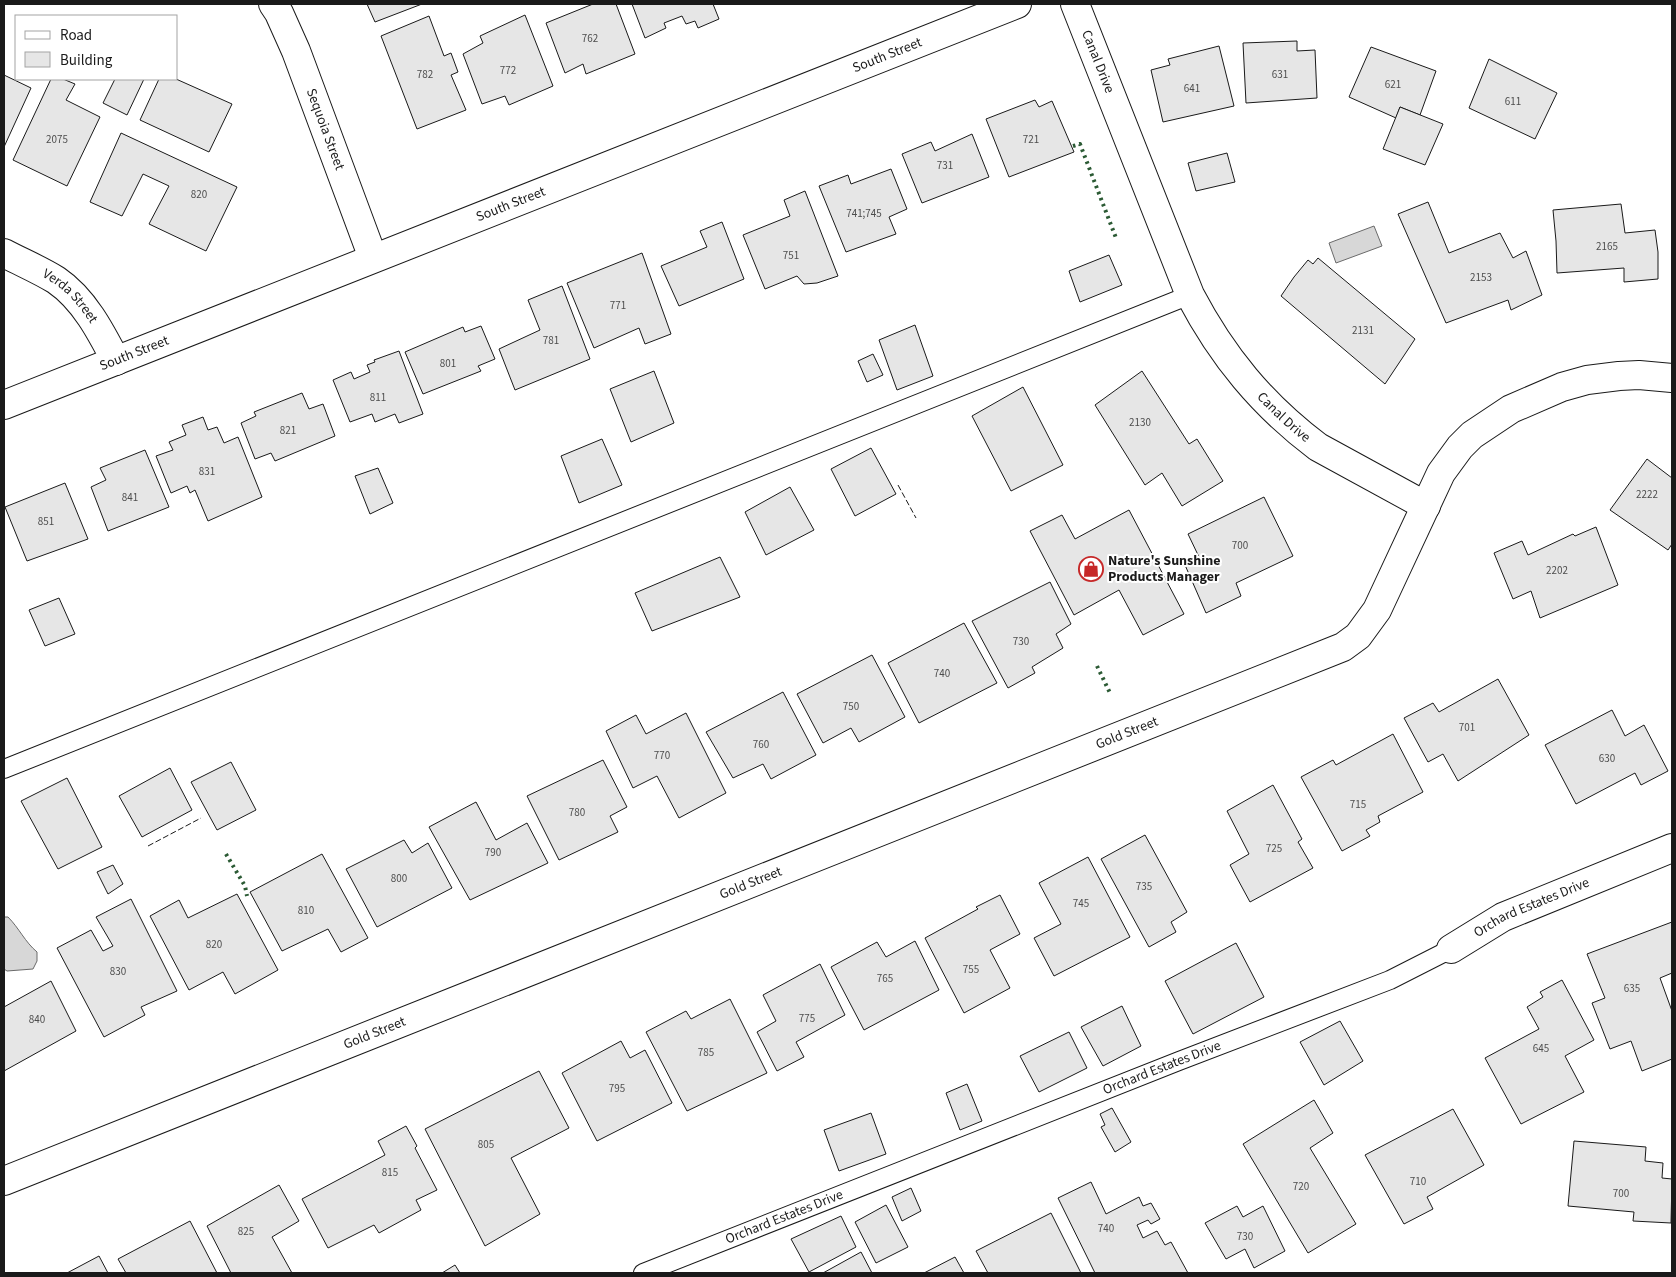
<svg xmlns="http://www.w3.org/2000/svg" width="1676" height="1277" viewBox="0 0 1676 1277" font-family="'Source Sans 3',sans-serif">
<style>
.water{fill:#d7d7d7;stroke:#6a6a6a}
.building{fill:#e6e6e6;stroke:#1a1a1a}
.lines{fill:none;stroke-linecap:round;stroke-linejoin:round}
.service-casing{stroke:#1a1a1a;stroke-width:20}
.minor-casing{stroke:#1a1a1a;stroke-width:30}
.tertiary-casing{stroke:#1a1a1a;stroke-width:30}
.service{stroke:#fff;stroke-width:18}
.minor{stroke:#fff;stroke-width:28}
.tertiary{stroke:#fff;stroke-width:28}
.hedge{stroke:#2b5a34;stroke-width:4;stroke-dasharray:2.5 4;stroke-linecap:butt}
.fence{stroke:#1a1a1a;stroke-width:1;stroke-dasharray:6 2.5;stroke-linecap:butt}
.labels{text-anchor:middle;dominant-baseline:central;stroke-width:4;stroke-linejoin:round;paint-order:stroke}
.number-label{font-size:11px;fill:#4d4d4d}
.street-label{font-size:14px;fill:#1a1a1a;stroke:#fff}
.poi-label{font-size:14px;font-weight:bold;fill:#1a1a1a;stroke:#fff;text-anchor:start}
</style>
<rect width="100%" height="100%" fill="#fff"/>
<!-- water -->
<g class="water">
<polygon points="1374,226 1382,246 1336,263 1329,243"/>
<path d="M4 917H8C19 928 25 942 37 952V961L33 969 7 971 4 969Z"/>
</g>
<!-- building -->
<g class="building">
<polygon points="367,4 422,4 375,22"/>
<polygon points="593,4 616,4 635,54 586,74 583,64 565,73 546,23"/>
<polygon points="632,4 713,4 719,19 698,28 695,21 686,24 682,16 664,23 666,28 645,38"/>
<polygon points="525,15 553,86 509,105 505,96 482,104 463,54 483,43 480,36"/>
<polygon points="429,16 444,56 451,53 458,72 451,75 466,110 417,129 381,36"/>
<polygon points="1297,41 1297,51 1315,50 1317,98 1246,103 1243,43"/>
<polygon points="1219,46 1234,106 1163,122 1151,70 1170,65 1168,59"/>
<polygon points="1371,47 1436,71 1420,115 1400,107 1396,118 1349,97"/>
<polygon points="1489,59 1557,93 1535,139 1469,108"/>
<polygon points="4,75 31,88 4,147"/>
<polygon points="51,79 63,79 75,84 66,100 100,117 67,186 13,160"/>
<polygon points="115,79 144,79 127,115 103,103"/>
<polygon points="159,79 176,79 232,104 209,152 140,120"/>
<polygon points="1035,100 1039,107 1052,101 1074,152 1009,177 986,119"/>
<polygon points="1400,107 1443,124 1425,165 1383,149"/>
<polygon points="121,133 237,187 206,251 149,224 169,186 143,174 122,216 90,202"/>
<polygon points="972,134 989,177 922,203 902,154 931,142 935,151"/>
<polygon points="1227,153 1235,182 1196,191 1188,163"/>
<polygon points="891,169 907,209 889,217 896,234 846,252 819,186 848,175 851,184"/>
<polygon points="805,191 838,276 817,283 804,284 797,276 765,289 743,235 790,216 784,200"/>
<polygon points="1428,202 1449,253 1500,233 1513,258 1526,251 1542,295 1511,310 1508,300 1446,323 1398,214"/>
<polygon points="1621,204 1625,233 1655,230 1658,252 1658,279 1624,282 1624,268 1557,273 1556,241 1553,210"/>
<polygon points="722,222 744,279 679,306 661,266 707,247 700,231"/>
<polygon points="642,253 671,334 645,344 639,328 594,348 567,283"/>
<polygon points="1109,255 1122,285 1080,302 1069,271"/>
<polygon points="1318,258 1415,339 1385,384 1281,296 1294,277 1308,260 1313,264"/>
<polygon points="562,286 590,359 515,390 499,349 540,330 528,300"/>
<polygon points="915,325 933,376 897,390 879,340"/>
<polygon points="481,326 495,359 478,366 481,371 423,394 405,352 463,327 465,332"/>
<polygon points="399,351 423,414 399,423 395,414 375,422 372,414 350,422 333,380 351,372 354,379 370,372 367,365 375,362 374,360"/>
<polygon points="873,354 883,375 867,382 858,361"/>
<polygon points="654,371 674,423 631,442 610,389"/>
<polygon points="1142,371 1189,444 1197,439 1223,481 1182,506 1162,473 1145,485 1095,405"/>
<polygon points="1023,387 1063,465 1011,491 972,416"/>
<polygon points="302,393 309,409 323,404 335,436 275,461 271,453 255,459 241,423 256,416 254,412"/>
<polygon points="203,417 208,430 217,427 224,443 238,437 262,497 208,521 195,490 190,493 187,486 171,493 156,456 173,450 169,442 186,435 182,425"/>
<polygon points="602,439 622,485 579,503 561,456"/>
<polygon points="871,448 896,494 855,516 831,469"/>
<polygon points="145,450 169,507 108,531 91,487 106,480 100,468"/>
<polygon points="1647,459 1672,478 1672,544 1668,550 1610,510"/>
<polygon points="378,468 393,503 370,514 355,476"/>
<polygon points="65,483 88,539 27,561 5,507"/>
<polygon points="790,487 814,530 766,555 745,512"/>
<polygon points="1264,497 1293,556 1236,583 1241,596 1206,613 1185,565 1199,557 1188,534"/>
<polygon points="1129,510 1184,614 1143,635 1119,590 1074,615 1030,531 1062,515 1075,539"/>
<polygon points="1596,527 1618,585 1540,618 1531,591 1513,599 1494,553 1522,541 1528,555 1573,534 1575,536"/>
<polygon points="720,557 740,597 652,631 635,593"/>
<polygon points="1050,582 1071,624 1056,634 1063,648 1032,667 1035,673 1008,688 972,621"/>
<polygon points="59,598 75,634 45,646 29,610"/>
<polygon points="964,623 997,683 919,723 888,663"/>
<polygon points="872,655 905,717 859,742 851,728 823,743 797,694"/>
<polygon points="1498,679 1529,735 1458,781 1443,754 1428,762 1404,718 1433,703 1439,712"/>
<polygon points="783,692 816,755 771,779 763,764 733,778 706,732"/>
<polygon points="1612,710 1625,736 1644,725 1668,771 1641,785 1635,773 1576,804 1545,745"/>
<polygon points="686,713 726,793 679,818 657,776 633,788 606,731 636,715 646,734"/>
<polygon points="1393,734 1423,792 1378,816 1380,822 1366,830 1370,836 1342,851 1301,777 1333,760 1336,765"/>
<polygon points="603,760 627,807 610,816 618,832 559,860 527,796"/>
<polygon points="231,762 256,810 217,830 191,782"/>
<polygon points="170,768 192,810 142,837 119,796"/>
<polygon points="67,778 102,847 58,869 21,801"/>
<polygon points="1273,785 1302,839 1298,842 1313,868 1250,902 1230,865 1249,854 1227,811"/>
<polygon points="476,802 496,840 527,823 548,863 470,900 429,827"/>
<polygon points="1145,835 1187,912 1171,922 1176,932 1149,947 1101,859"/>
<polygon points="404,840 412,853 428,843 452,888 377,927 346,869"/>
<polygon points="322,854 368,938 341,952 328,929 282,951 250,892"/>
<polygon points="1088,857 1130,937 1054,976 1034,938 1061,924 1039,883"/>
<polygon points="113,865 123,884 108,894 97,872"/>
<polygon points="237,894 278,970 235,994 223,972 189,990 150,916 179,900 188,918"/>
<polygon points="1000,895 1020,934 990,950 1010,988 964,1013 925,938 978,909 976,907"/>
<polygon points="131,899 177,991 141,1007 145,1015 104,1037 57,948 91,930 103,951 113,946 96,917"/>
<polygon points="1672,922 1672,973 1660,978 1672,1011 1672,1059 1642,1071 1631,1041 1610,1049 1592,1003 1605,998 1587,954"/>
<polygon points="915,941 939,990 864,1030 831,967 877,942 886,957"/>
<polygon points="1236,943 1264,997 1193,1034 1165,981"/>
<polygon points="820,964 845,1015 796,1042 804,1057 777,1071 757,1032 776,1021 763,995"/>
<polygon points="1562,980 1594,1040 1565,1056 1584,1092 1521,1124 1485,1058 1539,1029 1527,1007 1543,997 1540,992"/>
<polygon points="51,981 76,1031 4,1071 4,1007"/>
<polygon points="730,999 767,1073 687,1111 646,1032 686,1011 691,1019"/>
<polygon points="1122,1006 1141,1046 1103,1066 1081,1027"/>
<polygon points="1340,1021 1363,1061 1324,1085 1300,1042"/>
<polygon points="1069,1032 1087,1068 1039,1092 1020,1056"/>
<polygon points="621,1041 630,1058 645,1050 672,1103 597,1141 562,1073"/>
<polygon points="539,1071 569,1128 511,1158 540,1214 485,1246 425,1129"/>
<polygon points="967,1084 982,1121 960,1130 946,1093"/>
<polygon points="1314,1100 1333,1133 1310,1148 1356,1224 1308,1253 1243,1144"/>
<polygon points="1112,1108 1131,1142 1115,1152 1101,1127 1105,1125 1100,1114"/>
<polygon points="1453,1109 1484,1165 1427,1197 1433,1209 1404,1224 1365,1155"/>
<polygon points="871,1113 886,1154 839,1171 824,1130"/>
<polygon points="406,1126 417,1146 415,1148 437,1190 416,1200 421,1210 379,1233 374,1225 328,1248 302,1199 385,1155 378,1141"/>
<polygon points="1574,1141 1646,1147 1645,1161 1663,1163 1662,1178 1672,1179 1671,1223 1633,1221 1634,1212 1568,1206"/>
<polygon points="1091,1182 1106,1214 1139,1197 1143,1206 1151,1203 1160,1219 1151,1224 1148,1220 1137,1225 1143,1238 1157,1231 1165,1245 1171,1242 1188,1273 1095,1273 1058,1198"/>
<polygon points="279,1185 299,1221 272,1237 292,1273 231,1273 207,1226"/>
<polygon points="911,1188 921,1211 902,1221 892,1197"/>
<polygon points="886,1205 908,1247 876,1263 855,1222"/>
<polygon points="1237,1206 1243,1217 1263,1206 1285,1251 1254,1268 1245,1249 1226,1259 1205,1223"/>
<polygon points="1051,1213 1081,1273 988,1273 976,1251"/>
<polygon points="841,1216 856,1247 809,1272 791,1239"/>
<polygon points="190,1221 217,1273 126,1273 118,1259"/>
<polygon points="861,1252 872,1273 823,1273"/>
<polygon points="99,1256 108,1273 67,1273"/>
<polygon points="955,1257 964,1273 924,1273"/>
<polygon points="455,1265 460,1273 442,1273"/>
</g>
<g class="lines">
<defs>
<g id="service">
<polyline points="4,769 1190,295"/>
<path id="s1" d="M643 1273 1179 1061 1390 980 1451 949"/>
</g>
<g id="minor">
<path id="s2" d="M1075 4 1190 295C1222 356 1262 405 1318 447L1426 506"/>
<path id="s3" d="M4 253C21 262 40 270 56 280 84 299 101 332 116 361"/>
<path id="s4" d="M1451 949 1503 917 1672 848"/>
<path id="s5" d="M4 1181 1343 647 1358 636 1377 610 1441 473 1460 447 1472 435 1511 409 1562 387 1587 380 1619 376 1639 375 1672 378"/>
</g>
<g id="tertiary">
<path id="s6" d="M273 4 279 13 296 51 373 258"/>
<path id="s7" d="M4 405 1017 4"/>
</g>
</defs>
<!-- service casing -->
<use href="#service" class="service-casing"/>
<!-- minor casing -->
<use href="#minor" class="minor-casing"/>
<!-- tertiary casing -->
<use href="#tertiary" class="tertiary-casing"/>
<!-- service -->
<use href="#service" class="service"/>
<!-- minor -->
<use href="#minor" class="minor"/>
<!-- tertiary -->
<use href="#tertiary" class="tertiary"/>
<!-- hedge -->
<g class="hedge">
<polyline points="1073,146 1080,144 1116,238"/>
<polyline points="1097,666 1110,693"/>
<polyline points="226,854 245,886 247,896"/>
</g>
<!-- fence -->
<g class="fence">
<polyline points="898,485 916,518"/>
<polyline points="148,846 201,818"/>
</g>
</g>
<!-- icons -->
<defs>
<symbol id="shop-ring" viewBox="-11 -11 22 22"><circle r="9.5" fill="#fff" stroke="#c62828" stroke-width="1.5"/><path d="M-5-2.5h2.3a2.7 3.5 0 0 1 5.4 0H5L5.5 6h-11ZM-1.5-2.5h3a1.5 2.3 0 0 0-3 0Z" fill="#c62828"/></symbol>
</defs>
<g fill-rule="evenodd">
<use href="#shop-ring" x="1077" y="555" width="28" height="28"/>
</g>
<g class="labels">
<!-- number labels -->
<g class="number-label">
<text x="590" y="38">762</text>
<text x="508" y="70">772</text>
<text x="425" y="74">782</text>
<text x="1280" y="74">631</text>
<text x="1393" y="84">621</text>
<text x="1192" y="88">641</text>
<text x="1513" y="101">611</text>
<text x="57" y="139">2075</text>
<text x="1031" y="139">721</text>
<text x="945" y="165">731</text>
<text x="199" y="194">820</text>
<text x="864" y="213">741;745</text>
<text x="1607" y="246">2165</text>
<text x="791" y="255">751</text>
<text x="1481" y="277">2153</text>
<text x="618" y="305">771</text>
<text x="1363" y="330">2131</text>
<text x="551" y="340">781</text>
<text x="448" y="363">801</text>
<text x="378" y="397">811</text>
<text x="1140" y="422">2130</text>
<text x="288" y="430">821</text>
<text x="207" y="471">831</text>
<text x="1647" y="494">2222</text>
<text x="130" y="497">841</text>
<text x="46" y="521">851</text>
<text x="1240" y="545">700</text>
<text x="1557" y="570">2202</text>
<text x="1021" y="641">730</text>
<text x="942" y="673">740</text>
<text x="851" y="706">750</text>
<text x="1467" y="727">701</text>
<text x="761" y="744">760</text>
<text x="662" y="755">770</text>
<text x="1607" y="758">630</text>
<text x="1358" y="804">715</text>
<text x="577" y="812">780</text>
<text x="1274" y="848">725</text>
<text x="493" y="852">790</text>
<text x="399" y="878">800</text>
<text x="1144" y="886">735</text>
<text x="1081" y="903">745</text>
<text x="306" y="910">810</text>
<text x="214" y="944">820</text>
<text x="971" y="969">755</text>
<text x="118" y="971">830</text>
<text x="885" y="978">765</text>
<text x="1632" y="988">635</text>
<text x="807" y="1018">775</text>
<text x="37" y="1019">840</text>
<text x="1541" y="1048">645</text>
<text x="706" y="1052">785</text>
<text x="617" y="1088">795</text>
<text x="486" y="1144">805</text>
<text x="390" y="1172">815</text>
<text x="1418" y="1181">710</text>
<text x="1301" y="1186">720</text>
<text x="1621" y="1193">700</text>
<text x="1106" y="1228">740</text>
<text x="246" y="1231">825</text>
<text x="1245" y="1236">730</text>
</g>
<!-- street labels -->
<g class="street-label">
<text stroke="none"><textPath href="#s7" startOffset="950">South Street</textPath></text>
<text stroke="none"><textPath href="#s2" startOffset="62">Canal Drive</textPath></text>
<text stroke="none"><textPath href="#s6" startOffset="136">Sequoia Street</textPath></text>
<text stroke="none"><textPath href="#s7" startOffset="545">South Street</textPath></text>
<text stroke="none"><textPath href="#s3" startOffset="80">Verda Street</textPath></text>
<text stroke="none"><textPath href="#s7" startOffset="140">South Street</textPath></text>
<text stroke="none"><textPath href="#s2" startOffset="468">Canal Drive</textPath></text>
<text stroke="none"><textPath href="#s5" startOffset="1209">Gold Street</textPath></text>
<text stroke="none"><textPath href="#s5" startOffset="804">Gold Street</textPath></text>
<text stroke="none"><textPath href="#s4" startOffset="91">Orchard Estates Drive</textPath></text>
<text stroke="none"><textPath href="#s5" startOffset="399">Gold Street</textPath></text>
<text stroke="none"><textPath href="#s1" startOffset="558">Orchard Estates Drive</textPath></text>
<text stroke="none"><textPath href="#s1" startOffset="152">Orchard Estates Drive</textPath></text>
</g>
<!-- poi labels -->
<g class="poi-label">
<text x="1108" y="561">Nature's Sunshine<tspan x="1108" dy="16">Products Manager</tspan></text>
</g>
</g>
<!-- border -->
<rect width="1676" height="1277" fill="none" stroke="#1a1a1a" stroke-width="10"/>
<!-- legend -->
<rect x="15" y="15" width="162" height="65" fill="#ffffff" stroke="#a3a3a3"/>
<rect x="25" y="31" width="25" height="8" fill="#ffffff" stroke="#a3a3a3"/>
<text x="60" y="40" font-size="15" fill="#1a1a1a">Road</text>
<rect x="25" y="52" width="25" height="15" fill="#e6e6e6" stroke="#a3a3a3"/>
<text x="60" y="65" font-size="15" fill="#1a1a1a">Building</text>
</svg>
